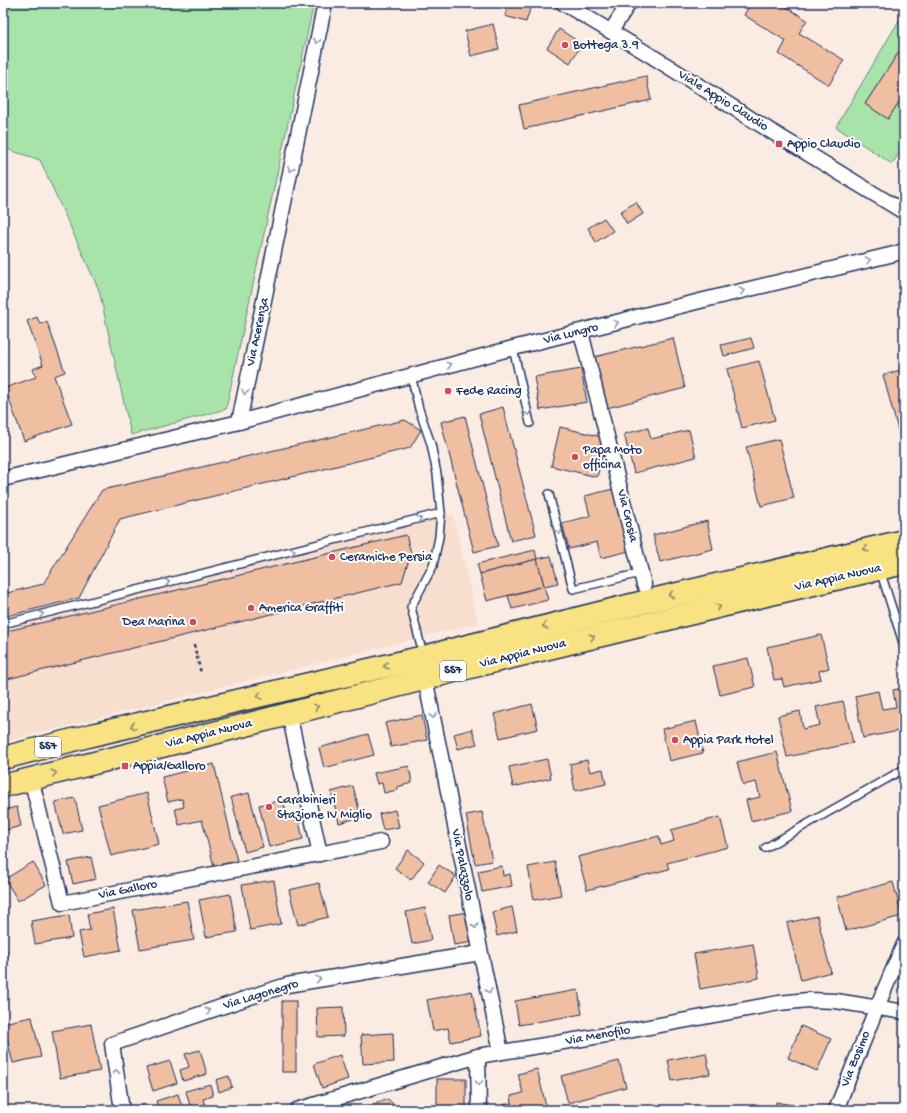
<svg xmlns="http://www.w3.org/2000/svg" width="907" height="1113" viewBox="0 0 907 1113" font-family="'Gochi Hand',sans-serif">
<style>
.built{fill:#f7decf}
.green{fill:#a8e4aa;stroke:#628a84}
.building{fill:#f0bfa1;stroke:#1b2f5e}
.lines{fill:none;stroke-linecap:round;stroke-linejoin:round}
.lane-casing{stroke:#1b2f5e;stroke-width:10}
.street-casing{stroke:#1b2f5e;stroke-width:17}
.primary-casing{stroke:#1b2f5e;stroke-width:25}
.path{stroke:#1b2f5e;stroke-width:2.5;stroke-dasharray:3 3;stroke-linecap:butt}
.lane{stroke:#fff;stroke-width:7}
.street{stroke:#fff;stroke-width:14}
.primary{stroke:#f8e281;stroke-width:22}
.oneway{stroke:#8d97ae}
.oneway2{stroke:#8a8870}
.poi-dot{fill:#d1495b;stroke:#fff;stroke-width:1.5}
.labels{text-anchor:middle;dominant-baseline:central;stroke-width:4;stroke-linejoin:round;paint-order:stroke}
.shield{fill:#fff;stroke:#5f6d8e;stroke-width:1}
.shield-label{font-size:12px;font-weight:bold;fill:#1b2f5e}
.poi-label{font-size:13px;fill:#1b2f5e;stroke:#fff;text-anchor:start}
.street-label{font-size:13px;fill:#1b2f5e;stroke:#fff}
</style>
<rect width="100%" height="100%" fill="#faece3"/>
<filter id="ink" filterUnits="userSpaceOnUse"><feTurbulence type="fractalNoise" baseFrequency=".025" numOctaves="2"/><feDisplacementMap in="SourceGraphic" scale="8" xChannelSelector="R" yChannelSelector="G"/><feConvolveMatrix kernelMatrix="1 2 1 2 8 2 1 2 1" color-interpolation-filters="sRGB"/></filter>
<g filter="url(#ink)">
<!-- built -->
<polygon class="built" points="453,514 478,623 3,742 3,629"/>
<!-- green -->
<g class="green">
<polygon points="3,3 314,3 226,409 131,435 99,290 40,160 7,149 3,155"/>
<polygon points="904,12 904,44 865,104 888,119 904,94 904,146 892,164 836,127"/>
</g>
<!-- building -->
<g class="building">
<polygon points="509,3 532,3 526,22 505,16"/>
<polygon points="751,3 780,3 807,20 799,33 844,60 829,85 779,54 786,41 744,15"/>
<polygon points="493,24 499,49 471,56 465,31"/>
<polygon points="559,29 582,44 570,63 547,48"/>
<polygon points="904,44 904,94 888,119 865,104"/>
<polygon points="646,76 651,100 524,129 519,105"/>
<polygon points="636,202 643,214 627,224 620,212"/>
<polygon points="604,218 613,231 596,242 588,228"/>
<polygon points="37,317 40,324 47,322 65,372 54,376 72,424 24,441 5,388 36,377 33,369 43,365 27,321"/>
<polygon points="673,338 685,388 607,408 594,357"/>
<polygon points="751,338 754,348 724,356 721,345"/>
<polygon points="759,361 775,420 742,428 727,369"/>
<polygon points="581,369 587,402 540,410 534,377"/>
<polygon points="904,369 904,452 883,375"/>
<polygon points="503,407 536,535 511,541 479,414"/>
<polygon points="465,416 498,546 474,552 441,422"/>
<polygon points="405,420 421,430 410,448 120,519 79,598 3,617 3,594 43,584 102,490"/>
<polygon points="560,427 607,438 597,477 551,466"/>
<polygon points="648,428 651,439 689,430 696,457 634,473 624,434"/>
<polygon points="779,439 794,498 761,506 746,447"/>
<polygon points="613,489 629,551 601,558 597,542 569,549 562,523 590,516 585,496"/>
<polygon points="707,521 713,549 660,562 653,535"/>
<polygon points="406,535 411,553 402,582 3,680 3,632"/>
<polygon points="535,550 537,559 480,574 477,564"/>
<polygon points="551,556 558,583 544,586 537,559"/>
<polygon points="537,559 544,586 487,601 480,574"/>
<polygon points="544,586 548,600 512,609 508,596"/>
<polygon points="821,635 829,668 819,671 821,679 784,687 782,679 774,680 767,647"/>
<polygon points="748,658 755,687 720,695 713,666"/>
<polygon points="904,688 904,730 863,738 855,696 878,691 882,709 896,707 893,690"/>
<polygon points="843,701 853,743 787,757 778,716 800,711 803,729 820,725 816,707"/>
<polygon points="532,704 538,729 500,738 494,714"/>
<polygon points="422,715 427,740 391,747 385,723"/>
<polygon points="696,721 703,753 669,761 662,729"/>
<polygon points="472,729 477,744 458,749 454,734"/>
<polygon points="368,734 374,755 324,768 319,748"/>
<polygon points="777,752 792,811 751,821 746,800 760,797 756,782 743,785 737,762"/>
<polygon points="547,759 551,778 513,787 509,767"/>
<polygon points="587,760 590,772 603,769 606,784 575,791 570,764"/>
<polygon points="214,764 237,861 214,866 202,820 179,825 175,809 184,807 182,799 168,802 162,777"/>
<polygon points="409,766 412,783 397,787 398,790 384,793 382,783 377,784 374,773"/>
<polygon points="353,786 361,817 339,823 331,792"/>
<polygon points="147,793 159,844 111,856 98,805"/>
<polygon points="249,793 263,847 245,852 231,797"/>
<polygon points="75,798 82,830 63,834 55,802"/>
<polygon points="283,800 287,815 297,813 303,839 269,847 259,805"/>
<polygon points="17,807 21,826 3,831 3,810"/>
<polygon points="395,810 399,827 383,830 379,814"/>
<polygon points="482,812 492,861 475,864 466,815"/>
<polygon points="720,817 728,847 667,863 669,869 587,890 578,857 659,836 661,845 674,841 671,830"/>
<polygon points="408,850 424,862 411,880 395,868"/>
<polygon points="91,857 96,879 73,884 68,862"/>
<polygon points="33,862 46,885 18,901 5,879"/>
<polygon points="555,862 561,895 534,900 528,867"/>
<polygon points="439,865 456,876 445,893 428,882"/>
<polygon points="502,866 503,876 510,874 512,886 482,892 478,871"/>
<polygon points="274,880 281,924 250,930 242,885"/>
<polygon points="893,882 902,916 846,931 837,897"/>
<polygon points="319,883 328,917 298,925 289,890"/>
<polygon points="230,894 237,932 206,937 199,900"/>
<polygon points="187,901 194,940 140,949 133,910"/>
<polygon points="512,907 517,931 497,936 492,912"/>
<polygon points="425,908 431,940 412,944 406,912"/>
<polygon points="113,909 121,950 84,957 79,932 90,930 87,914"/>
<polygon points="469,912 473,942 454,945 449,915"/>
<polygon points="69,915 72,938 35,944 31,921"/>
<polygon points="817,916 831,972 801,980 787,923"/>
<polygon points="4,941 8,957 3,958 3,942"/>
<polygon points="753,944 759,978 700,989 694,954"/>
<polygon points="904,977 904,989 900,988"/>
<polygon points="578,990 582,1014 519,1025 515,1001"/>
<polygon points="472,991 481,1036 451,1042 448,1028 433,1031 427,1000"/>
<rect x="282" y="1001" width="14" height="71"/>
<polygon points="343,1007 344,1036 318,1037 317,1008"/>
<polygon points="32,1017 41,1057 13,1063 3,1023"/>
<polygon points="91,1024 100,1071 60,1078 52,1031"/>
<polygon points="801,1026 831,1039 817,1071 788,1058"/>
<polygon points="393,1033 394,1062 363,1064 361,1035"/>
<polygon points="200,1050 207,1074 183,1081 180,1070 189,1067 185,1054"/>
<polygon points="706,1053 710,1074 672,1081 668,1060"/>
<polygon points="340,1055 348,1079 322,1088 314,1064"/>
<polygon points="170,1061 177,1083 153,1091 146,1068"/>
<polygon points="619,1061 626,1087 568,1103 561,1076"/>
<polygon points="537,1069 547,1110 503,1110 502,1105 512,1103 511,1096 523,1093 518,1074"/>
<polygon points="229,1076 232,1087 219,1092 216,1080"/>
<rect x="437" y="1079" width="29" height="31"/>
<polygon points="210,1084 213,1096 203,1099 206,1110 191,1110 186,1091"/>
<polygon points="178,1094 183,1110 159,1110 156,1101"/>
<polygon points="388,1099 393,1104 393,1110 364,1110 364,1108"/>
<polygon points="776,1102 807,1108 807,1110 774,1110"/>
<polygon points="147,1104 149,1110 136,1110 135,1108"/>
<polygon points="705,1108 741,1109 741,1110 705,1110"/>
</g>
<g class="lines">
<defs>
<g id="lane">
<polyline points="513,348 530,423"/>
<polyline points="411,375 419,409 431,444 437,474 441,513 439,537 433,566 411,607 423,655"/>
<polyline points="549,494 573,589 641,573"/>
<polyline points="880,570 904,646"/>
<polyline points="3,624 441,513"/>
<polyline points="765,848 904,769"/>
</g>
<g id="street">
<polyline points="563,3 650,55 769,130 904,212"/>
<polyline points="611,31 629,3"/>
<polyline points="581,332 644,585"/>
<polyline points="239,422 325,3"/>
<polyline points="3,479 239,422 513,348 700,301 898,253 904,250"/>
<polyline points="425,678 501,1052"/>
<polyline points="289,714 320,854"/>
<polyline points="31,778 62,903 381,842"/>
<polyline points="478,1056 479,1110"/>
<polyline points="122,1110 112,1044 262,993 287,985 480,953"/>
<polyline points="297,1110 478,1056 600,1036 779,1003 808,1000 836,1001 904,1012"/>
<polyline points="836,1110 877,1007 904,944"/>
</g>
<g id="primary">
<polyline points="3,758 92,735 424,657 648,601 904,541"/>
<polyline points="3,786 289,714 454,671 766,595 904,563"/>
</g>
</defs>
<!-- lane casing -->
<use href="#lane" class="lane-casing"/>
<!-- street casing -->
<use href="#street" class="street-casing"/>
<!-- primary casing -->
<use href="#primary" class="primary-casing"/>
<!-- path -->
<polyline class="path" points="194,645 201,673"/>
<!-- lane -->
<use href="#lane" class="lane"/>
<!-- street -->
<use href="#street" class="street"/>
<!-- primary -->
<use href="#primary" class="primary"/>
</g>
<!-- one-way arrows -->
<defs><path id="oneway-chevron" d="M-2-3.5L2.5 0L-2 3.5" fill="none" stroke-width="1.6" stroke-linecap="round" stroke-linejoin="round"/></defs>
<g class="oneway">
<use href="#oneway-chevron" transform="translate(317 41) rotate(102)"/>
<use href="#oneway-chevron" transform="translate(291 169) rotate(102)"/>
<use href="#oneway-chevron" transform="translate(868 260) rotate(-14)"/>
<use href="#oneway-chevron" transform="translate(742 291) rotate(-13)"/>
<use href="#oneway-chevron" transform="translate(616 323) rotate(-15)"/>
<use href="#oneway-chevron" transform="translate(449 365) rotate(-15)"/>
<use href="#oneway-chevron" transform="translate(245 392) rotate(102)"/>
<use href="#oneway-chevron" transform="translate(528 413) rotate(77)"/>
<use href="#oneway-chevron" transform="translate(419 519) rotate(-14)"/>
<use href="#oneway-chevron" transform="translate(559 532) rotate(76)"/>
<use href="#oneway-chevron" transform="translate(293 551) rotate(-14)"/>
<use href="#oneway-chevron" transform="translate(167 582) rotate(-14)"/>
<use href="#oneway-chevron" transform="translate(41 614) rotate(-14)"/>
<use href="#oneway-chevron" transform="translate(433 716) rotate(79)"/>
<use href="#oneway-chevron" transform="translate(475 926) rotate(79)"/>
<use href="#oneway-chevron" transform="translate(318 979) rotate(-9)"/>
<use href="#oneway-chevron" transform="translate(489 991) rotate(77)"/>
<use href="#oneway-chevron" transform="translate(208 1011) rotate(-19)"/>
<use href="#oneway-chevron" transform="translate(116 1072) rotate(-99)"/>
<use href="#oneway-chevron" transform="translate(479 1083) rotate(88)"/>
</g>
<g class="oneway2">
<use href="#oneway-chevron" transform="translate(866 549) rotate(167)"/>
<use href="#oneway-chevron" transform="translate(671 595) rotate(167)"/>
<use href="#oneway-chevron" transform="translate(718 607) rotate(-14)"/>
<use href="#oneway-chevron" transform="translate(545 626) rotate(166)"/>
<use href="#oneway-chevron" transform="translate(592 637) rotate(-14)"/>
<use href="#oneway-chevron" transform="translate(386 666) rotate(167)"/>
<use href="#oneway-chevron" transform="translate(259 696) rotate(167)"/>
<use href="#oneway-chevron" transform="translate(316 707) rotate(-15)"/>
<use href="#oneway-chevron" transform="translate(133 726) rotate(167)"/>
<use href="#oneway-chevron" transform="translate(54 773) rotate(-14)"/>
</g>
</g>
<!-- markers -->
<g class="poi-dot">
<circle cx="565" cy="45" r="4"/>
<rect x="775" y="140" width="8" height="8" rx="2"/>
<circle cx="448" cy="391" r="4"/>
<circle cx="575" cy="457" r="4"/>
<circle cx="332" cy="557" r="4"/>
<circle cx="251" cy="608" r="4"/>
<circle cx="193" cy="622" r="4"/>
<circle cx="675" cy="740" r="4"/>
<rect x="121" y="762" width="8" height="8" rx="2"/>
<circle cx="269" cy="807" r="4"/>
</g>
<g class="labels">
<!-- shield labels -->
<g class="shield">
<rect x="440" y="661" width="26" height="20" rx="3"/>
<rect x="35" y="737" width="26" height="20" rx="3"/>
</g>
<g class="shield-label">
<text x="453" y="671">SS7</text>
<text x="48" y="747">SS7</text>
</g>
<!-- poi labels -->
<g class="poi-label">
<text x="573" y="45">Bottega 3.9</text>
<text x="787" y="144">Appio Claudio</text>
<text x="456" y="391">Fede Racing</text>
<text x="583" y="450">Papa Moto<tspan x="583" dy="15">officina</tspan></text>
<text x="340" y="557">Ceramiche Persia</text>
<text x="259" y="608">America Graffiti</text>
<text x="185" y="622" text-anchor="end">Dea Marina</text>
<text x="683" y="740">Appia Park Hotel</text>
<text x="133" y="766">Appia/Galloro</text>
<text x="277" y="800">Carabinieri<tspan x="277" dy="15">Stazione IV Miglio</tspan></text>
</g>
<!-- street labels -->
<g class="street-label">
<text transform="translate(723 101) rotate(32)">Viale Appio Claudio</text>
<text transform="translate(258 332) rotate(-78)">Via Acerenza</text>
<text transform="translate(571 334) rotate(-14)">Via Lungro</text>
<text transform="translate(627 516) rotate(76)">Via Crosia</text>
<text transform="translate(838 578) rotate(-13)">Via Appia Nuova</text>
<text transform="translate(523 654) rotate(-14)">Via Appia Nuova</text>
<text transform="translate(209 734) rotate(-14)">Via Appia Nuova</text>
<text transform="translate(462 865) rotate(79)">Via Palazzolo</text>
<text transform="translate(128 890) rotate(-11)">Via Galloro</text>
<text transform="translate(261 995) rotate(-17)">Via Lagonegro</text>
<text transform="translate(598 1036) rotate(-10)">Via Menofilo</text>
<text transform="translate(856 1059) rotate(-68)">Via Zosimo</text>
</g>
</g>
<!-- margin -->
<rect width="907" height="1113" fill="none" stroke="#fff" stroke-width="16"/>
<rect x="8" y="8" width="891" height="1097" fill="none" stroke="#1b2f5e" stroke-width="1.5" filter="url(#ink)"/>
</svg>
